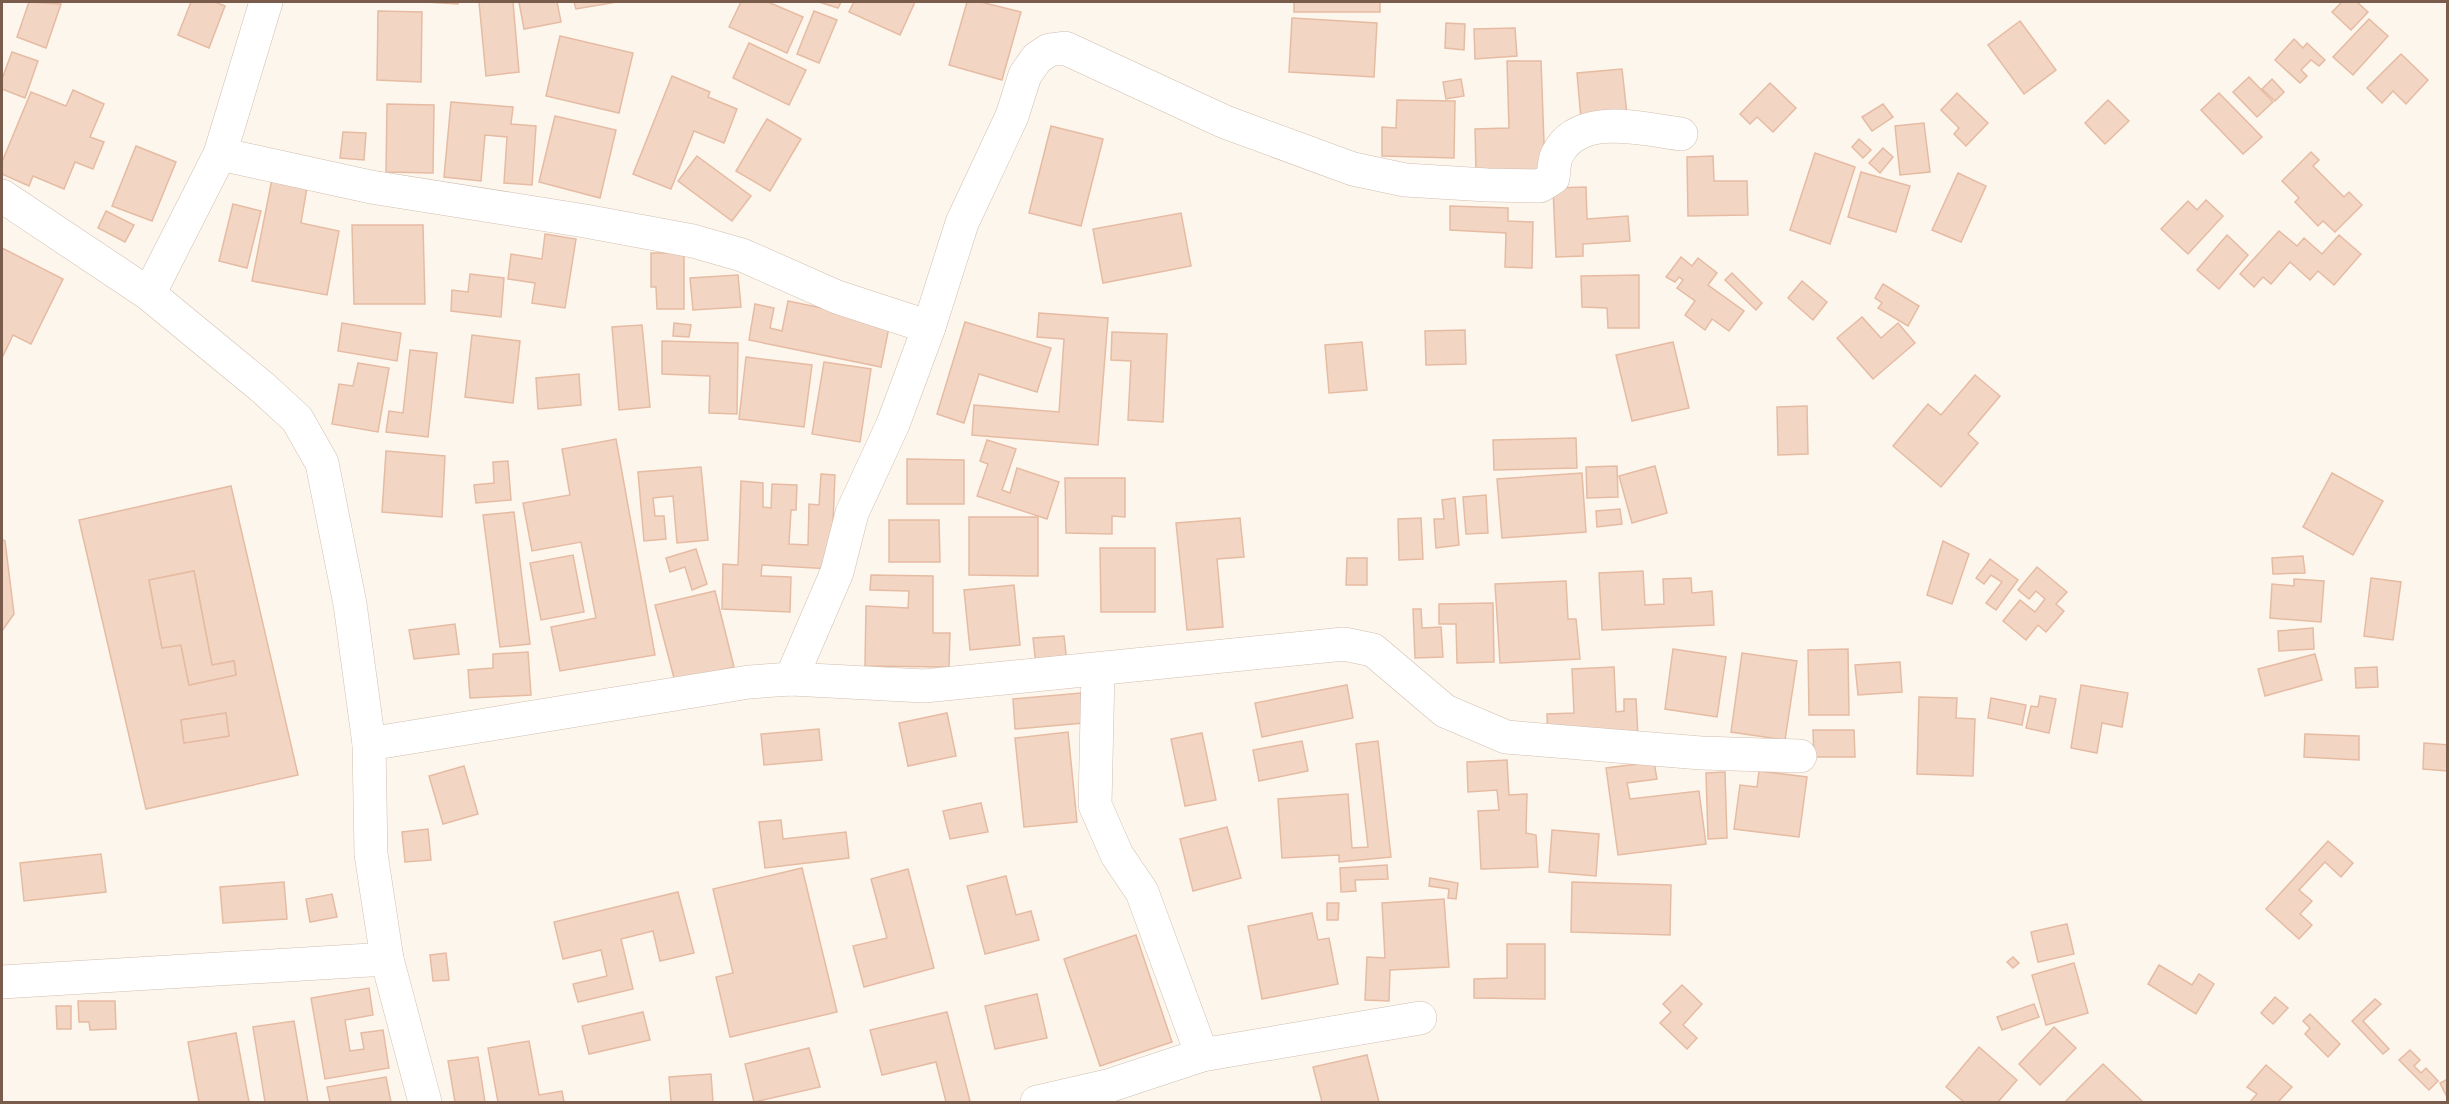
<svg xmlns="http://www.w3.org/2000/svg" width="2449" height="1104" viewBox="0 0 2449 1104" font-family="'Golos Text',sans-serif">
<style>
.building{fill:#f3d5c3;stroke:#e6bba3;stroke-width:1.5;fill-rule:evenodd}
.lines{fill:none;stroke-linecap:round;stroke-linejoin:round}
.minor-casing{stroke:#d1beb0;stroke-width:34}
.minor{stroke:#fff;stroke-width:33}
</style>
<rect width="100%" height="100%" fill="#fdf6ec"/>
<!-- building -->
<g class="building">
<polygon points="29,2 61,4 46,48 17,37"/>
<polygon points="191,2 215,2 225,6 209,48 178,35"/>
<polygon points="425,2 458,2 458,4"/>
<polygon points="479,2 513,2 519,72 486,76"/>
<polygon points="519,2 557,2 561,22 524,29"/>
<polygon points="574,2 617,2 576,9"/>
<polygon points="741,2 768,2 803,17 787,53 729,27"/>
<polygon points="819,2 841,2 838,8"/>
<polygon points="854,2 915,2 900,35 849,12"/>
<polygon points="967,2 981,2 1021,12 1002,80 949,65"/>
<rect x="1294" y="2" width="86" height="10"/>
<polygon points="2342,2 2357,2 2368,12 2351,30 2332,12"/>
<polygon points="378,11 422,12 421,82 377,80"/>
<polygon points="814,11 837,20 819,63 797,54"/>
<polygon points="1292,18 1377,23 1374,77 1289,72"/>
<polygon points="2369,19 2388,36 2353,75 2333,57"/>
<polygon points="2020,21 2056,70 2024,94 1988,45"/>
<polygon points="1446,23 1465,24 1464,50 1445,48"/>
<polygon points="1515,28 1517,56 1475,59 1474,29"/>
<polygon points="560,36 633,53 619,113 546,96"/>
<polygon points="2294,39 2303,48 2307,43 2325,60 2319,66 2311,60 2301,70 2307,76 2300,83 2275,60"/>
<polygon points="749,43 806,70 789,105 733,78"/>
<polygon points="12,52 38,61 25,98 2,89 2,79"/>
<polygon points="2401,54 2428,80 2406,104 2393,91 2382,103 2367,88"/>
<polygon points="1507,61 1541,61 1545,170 1476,172 1475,129 1509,128"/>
<polygon points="1622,69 1627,114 1581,119 1577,73"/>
<polygon points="672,76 710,92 708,97 737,109 724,143 694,131 671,189 633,174"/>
<polygon points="2249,77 2273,102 2257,117 2233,92"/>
<polygon points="1461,79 1464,96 1446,99 1443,82"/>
<polygon points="2272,79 2284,92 2275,101 2262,89"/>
<polygon points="1770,83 1796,108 1773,132 1757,117 1750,124 1740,114"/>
<polygon points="73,90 104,104 90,137 104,142 93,169 75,162 64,189 33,176 29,186 2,174 2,162 31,92 66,106"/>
<polygon points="1957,93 1988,123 1966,146 1954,134 1959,128 1941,110"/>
<polygon points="2219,93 2262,137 2243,154 2201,110"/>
<polygon points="1397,100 1455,101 1454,158 1382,156 1382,127 1396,128"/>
<polygon points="2108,100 2129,121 2105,144 2085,123"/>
<polygon points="451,102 513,107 511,124 536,126 532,185 504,183 507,137 485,135 481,181 444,177"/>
<polygon points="387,104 434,105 433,173 386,172"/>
<polygon points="1883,104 1893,117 1872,131 1862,117"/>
<polygon points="555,116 616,130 600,198 539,182"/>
<polygon points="767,119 801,139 770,191 736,171"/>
<polygon points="1924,123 1930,172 1900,175 1895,126"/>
<polygon points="1051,126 1103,139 1081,226 1029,213"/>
<polygon points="343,132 366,133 364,160 340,158"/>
<polygon points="1859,139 1871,150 1863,158 1852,147"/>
<polygon points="136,146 176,162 152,221 112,206"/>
<polygon points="1883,148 1893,157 1880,173 1869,163"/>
<polygon points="2311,152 2319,160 2313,166 2344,197 2349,192 2362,205 2335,232 2323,221 2318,226 2295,202 2299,198 2282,181"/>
<polygon points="1815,153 1855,167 1830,244 1790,230"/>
<polygon points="697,156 751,196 732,221 678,181"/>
<polygon points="1713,156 1714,181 1747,181 1748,215 1688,216 1687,157"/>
<polygon points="1861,172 1910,186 1896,232 1848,217"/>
<polygon points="1958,173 1986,186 1961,242 1932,230"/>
<polygon points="272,179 307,187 301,223 339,231 327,295 252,281"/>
<polygon points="1586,187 1587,219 1628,216 1630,241 1583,244 1583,256 1556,257 1553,188"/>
<polygon points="2206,200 2223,216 2188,254 2161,229 2188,201 2197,210"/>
<polygon points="233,204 261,211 247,268 219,261"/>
<polygon points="1450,206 1508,208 1508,221 1533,222 1532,268 1505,267 1506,233 1450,230"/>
<polygon points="106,211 134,225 125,242 98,228"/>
<polygon points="1181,213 1191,266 1103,283 1093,229"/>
<polygon points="352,225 423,225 425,304 354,304"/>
<polygon points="2279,231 2297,246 2304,238 2322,254 2339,235 2361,254 2334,285 2318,271 2310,280 2290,262 2271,284 2263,277 2254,287 2240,274"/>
<polygon points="545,234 576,239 565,308 532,303 535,283 508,279 511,254 542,259"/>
<polygon points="2227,235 2248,255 2219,289 2197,270"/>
<polygon points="2,248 63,279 31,344 13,335 2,358"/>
<polygon points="651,253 684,253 684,309 657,309 656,287 651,287"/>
<polygon points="1681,257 1692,266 1698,258 1717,273 1708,285 1744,311 1729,331 1712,319 1705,330 1685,315 1695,301 1677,288 1683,280 1679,277 1675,282 1666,277"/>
<polygon points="1732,273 1762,303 1756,310 1725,280"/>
<polygon points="470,274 504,278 501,317 451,311 452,290 468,292"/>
<polygon points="738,275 741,307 693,310 690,278"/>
<polygon points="1639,275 1639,328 1608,328 1607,308 1582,307 1581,276"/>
<polygon points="1802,281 1827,302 1813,320 1788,298"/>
<polygon points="1883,284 1919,306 1908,326 1878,308 1882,303 1875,298"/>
<polygon points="788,301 890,322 881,367 749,340 755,304 774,308 770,328 782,331"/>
<polygon points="1039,313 1108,318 1098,445 972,435 974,405 1059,412 1064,339 1037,337"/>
<polygon points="1862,317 1881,338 1898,323 1915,343 1873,379 1837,338"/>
<polygon points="965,322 1051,348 1037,392 979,374 964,423 937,414"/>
<polygon points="342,323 401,333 397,361 338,351"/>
<polygon points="674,323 691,325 689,337 673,336"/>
<polygon points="642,325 650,407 619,410 612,327"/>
<polygon points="1465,330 1466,364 1426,365 1425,331"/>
<polygon points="1112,332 1167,334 1163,422 1128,420 1131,361 1111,360"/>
<polygon points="472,335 520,341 513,403 465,397"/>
<polygon points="662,341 738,343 737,414 709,413 710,376 662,374"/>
<polygon points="1362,342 1367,390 1329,393 1325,345"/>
<polygon points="1673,342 1689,408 1632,421 1616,355"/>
<polygon points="410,350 437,353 428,437 386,432 389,411 403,413"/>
<polygon points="746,357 812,365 804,427 739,419"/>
<polygon points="824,362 871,369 860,442 812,434"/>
<polygon points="358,363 389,368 378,432 332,424 339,384 353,386"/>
<polygon points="579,374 581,405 538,409 536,378"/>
<polygon points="1975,375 2000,396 1968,434 1978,443 1941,487 1893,446 1928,404 1941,415"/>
<polygon points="1807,406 1808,454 1778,455 1777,407"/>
<polygon points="1576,438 1577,468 1494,470 1493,440"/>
<polygon points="616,439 655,655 560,671 551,627 596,618 581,542 532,551 523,503 570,495 562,449"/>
<polygon points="987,440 1016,449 1002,490 1010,493 1017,468 1059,482 1047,519 977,496 988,464 980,461"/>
<polygon points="386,451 445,456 442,517 382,512"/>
<polygon points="907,459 964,460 964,504 907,504"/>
<polygon points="508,461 511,500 476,503 474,485 494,483 493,462"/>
<polygon points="1617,466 1618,497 1587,498 1586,467"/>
<polygon points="1655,466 1667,513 1632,523 1619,476"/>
<polygon points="701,467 708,540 677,543 673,496 653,498 655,516 664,516 666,539 644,541 638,472"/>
<polygon points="1582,473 1586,532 1502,538 1497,479"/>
<polygon points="2332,473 2383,501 2353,555 2303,527"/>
<polygon points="821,474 835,475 831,569 762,565 761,576 791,577 790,612 722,609 723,564 738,565 741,481 763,483 763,507 771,508 772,484 797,485 796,510 791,510 789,544 808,545 809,504 819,505"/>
<polygon points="1065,478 1125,478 1125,517 1112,516 1112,534 1066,533"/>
<path d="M231 486 298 775 146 809 79 520ZM194 571 212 665 234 661 236 675 189 685 181 645 162 648 149 580ZM226 713 229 736 184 743 181 720Z"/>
<polygon points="1486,495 1488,533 1466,534 1463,497"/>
<polygon points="1455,498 1459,545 1436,548 1434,519 1444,519 1442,500"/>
<polygon points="1620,509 1622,524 1597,527 1596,511"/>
<polygon points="514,512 530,644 500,647 483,515"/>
<polygon points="969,517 1038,517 1038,576 969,575"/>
<polygon points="1240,518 1244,557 1217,559 1223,627 1187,630 1176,523"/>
<polygon points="1421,518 1423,559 1399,560 1398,519"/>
<polygon points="889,520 939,520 940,562 889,562"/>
<polygon points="2,539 5,541 14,614 2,631"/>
<polygon points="1943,541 1969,554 1952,604 1927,595"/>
<polygon points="1100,548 1155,548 1155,612 1101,612"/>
<polygon points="696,549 707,584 692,590 685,567 670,572 666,558"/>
<polygon points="573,555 584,612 541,620 530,563"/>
<polygon points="2303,556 2305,573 2273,574 2272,558"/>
<polygon points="1347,558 1367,558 1367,585 1346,585"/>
<polygon points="1990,559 2018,580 1996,610 1986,603 2002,582 1991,575 1984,584 1976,578"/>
<polygon points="2037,567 2067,592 2056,604 2064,611 2046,632 2038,625 2026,640 2003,621 2020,600 2035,612 2045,599 2036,591 2029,599 2018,590"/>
<polygon points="194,571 212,665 234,661 236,675 189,685 181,645 162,648 149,580"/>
<polygon points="1643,571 1645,605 1664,604 1663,579 1691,578 1692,593 1712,591 1714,625 1602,630 1599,573"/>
<polygon points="871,575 933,576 933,633 950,633 949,667 865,666 866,606 908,608 909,591 870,590"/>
<polygon points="2371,578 2401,582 2393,640 2364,636"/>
<polygon points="2294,579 2324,581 2321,622 2270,618 2272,584 2294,586"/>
<polygon points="1566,581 1568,619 1576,619 1580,659 1500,663 1495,584"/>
<polygon points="1014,585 1020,645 970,650 964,590"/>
<polygon points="715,591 734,667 675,682 655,605"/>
<polygon points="1493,603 1494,662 1457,663 1456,624 1439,624 1439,604"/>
<polygon points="1413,609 1421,609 1422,628 1441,627 1443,657 1415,658"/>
<polygon points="455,624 459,654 414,659 409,630"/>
<polygon points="2313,628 2314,649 2279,651 2278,631"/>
<polygon points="1064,636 1067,663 1036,665 1033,638"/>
<polygon points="1673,649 1726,657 1717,717 1665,709"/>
<polygon points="1848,649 1849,715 1809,715 1808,650"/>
<polygon points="528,652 531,695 470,698 468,670 493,668 493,654"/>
<polygon points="1742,653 1797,661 1785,740 1731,732"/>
<polygon points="2315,654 2322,680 2265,696 2258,669"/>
<polygon points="1900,662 1902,692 1858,695 1855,665"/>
<polygon points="1614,667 1616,712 1624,711 1624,699 1636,699 1638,737 1548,740 1547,714 1574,713 1572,669"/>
<polygon points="2377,667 2378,687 2356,688 2355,668"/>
<polygon points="1347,685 1353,718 1262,737 1255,703"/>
<polygon points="2081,685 2128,693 2122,727 2102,723 2097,753 2071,748"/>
<polygon points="1081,693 1084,723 1015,729 1013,699"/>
<polygon points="2040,696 2056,699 2049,733 2026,728 2031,706 2038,707"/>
<polygon points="1919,697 1957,698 1956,718 1975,719 1973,776 1917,774"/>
<polygon points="1991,698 2026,705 2022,725 1988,718"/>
<polygon points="226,713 229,736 184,743 181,720"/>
<polygon points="947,713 956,756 908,766 899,723"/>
<polygon points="819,729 822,760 764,765 761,734"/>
<polygon points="1813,730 1854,730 1855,757 1814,757"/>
<polygon points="1068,732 1077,822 1024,827 1015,738"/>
<polygon points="1202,733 1216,800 1185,806 1171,739"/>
<polygon points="2305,734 2359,736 2359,760 2304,757"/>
<polygon points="1302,741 1308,771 1259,781 1253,750"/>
<polygon points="1378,741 1391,857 1339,862 1339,855 1282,858 1278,799 1348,794 1352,848 1368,847 1356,744"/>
<polygon points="2424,743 2448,745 2447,771 2423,769"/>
<polygon points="1507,760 1509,795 1527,794 1526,833 1536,835 1538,867 1481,869 1478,811 1499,810 1497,790 1468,792 1467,762"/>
<polygon points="1654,762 1657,779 1627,783 1630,799 1699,791 1706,844 1618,855 1606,768"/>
<polygon points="464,766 478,814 443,824 429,776"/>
<polygon points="1759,771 1807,777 1799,837 1734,829 1740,785 1757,787"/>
<polygon points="1725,772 1727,838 1708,839 1706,773"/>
<polygon points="981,803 988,832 950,839 943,811"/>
<polygon points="781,820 783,839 846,832 849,858 765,868 759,822"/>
<polygon points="1227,827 1241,878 1193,891 1180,839"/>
<polygon points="428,829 431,860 405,862 402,832"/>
<polygon points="1552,830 1599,834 1596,876 1549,872"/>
<polygon points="2328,841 2353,863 2341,877 2325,862 2299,890 2312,901 2300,914 2312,925 2299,939 2266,909"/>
<polygon points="101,854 106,892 24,901 20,863"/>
<polygon points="1387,865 1388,879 1355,880 1356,891 1341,892 1340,868"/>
<polygon points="802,868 837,1012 730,1037 716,977 733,973 713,889"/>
<polygon points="908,869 934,968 864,987 853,946 887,938 871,879"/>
<polygon points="1006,876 1016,915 1031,911 1039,940 985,954 967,886"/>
<polygon points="1430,878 1458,883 1456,899 1448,898 1449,889 1429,886"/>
<polygon points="284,882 287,919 223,923 220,887"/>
<polygon points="1572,882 1671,885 1670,935 1571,932"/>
<polygon points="678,892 694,953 660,961 653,931 621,939 633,989 578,1002 573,984 607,976 601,950 563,959 554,922"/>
<polygon points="332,894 337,917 310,922 306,899"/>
<polygon points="1444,899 1449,967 1390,970 1389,1001 1365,1000 1367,957 1385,958 1382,903"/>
<polygon points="1327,903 1339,903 1338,920 1327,920"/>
<polygon points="1312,913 1318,940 1329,938 1338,984 1262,999 1248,926"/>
<polygon points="2067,924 2074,954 2038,962 2031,932"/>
<polygon points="1136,935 1172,1042 1100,1066 1064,959"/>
<polygon points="1507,944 1545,944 1545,999 1474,998 1474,979 1507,978"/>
<polygon points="446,953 449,980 433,981 430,955"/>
<polygon points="2013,957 2019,963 2013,968 2007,962"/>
<polygon points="2074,963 2088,1013 2046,1025 2032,975"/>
<polygon points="2159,965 2192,985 2199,974 2214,984 2196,1014 2148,984"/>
<polygon points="1682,985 1702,1004 1683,1025 1697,1038 1687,1049 1660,1023 1671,1012 1663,1004"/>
<polygon points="369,988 373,1015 345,1020 350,1051 364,1049 361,1033 383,1030 389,1068 325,1079 311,998"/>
<polygon points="1037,994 1047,1038 995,1049 985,1006"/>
<polygon points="2275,997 2288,1008 2273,1024 2261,1013"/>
<polygon points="2375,999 2381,1004 2363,1021 2389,1049 2383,1054 2352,1021"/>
<polygon points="78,1001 115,1001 116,1029 90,1030 89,1022 79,1022"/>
<polygon points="2034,1004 2039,1017 2002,1030 1997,1017"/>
<polygon points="56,1006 71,1006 71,1029 57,1029"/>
<polygon points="643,1012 650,1040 589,1054 582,1026"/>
<polygon points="947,1012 970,1101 965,1102 946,1102 936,1062 882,1075 870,1030"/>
<polygon points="2310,1014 2340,1044 2328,1057 2305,1034 2310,1028 2303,1021"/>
<polygon points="294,1021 308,1102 265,1102 253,1027"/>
<polygon points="2054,1027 2076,1048 2040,1085 2019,1064"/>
<polygon points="236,1033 249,1102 199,1102 188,1042"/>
<polygon points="529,1041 539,1095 562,1091 564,1102 498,1102 488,1048"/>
<polygon points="1979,1047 2017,1080 1998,1102 1964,1102 1946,1087"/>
<polygon points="809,1048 820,1087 754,1102 745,1064"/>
<polygon points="2410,1050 2420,1060 2414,1066 2421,1073 2426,1068 2438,1081 2429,1090 2399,1060"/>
<polygon points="1367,1055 1379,1102 1322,1102 1313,1067"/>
<polygon points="478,1057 485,1102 455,1102 448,1061"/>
<polygon points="2103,1064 2143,1102 2065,1102"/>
<polygon points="2266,1065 2292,1087 2278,1102 2250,1102 2257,1094 2247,1087"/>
<polygon points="711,1074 713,1102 671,1102 669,1077"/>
<polygon points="386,1077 391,1102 330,1102 327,1087"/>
<polygon points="2448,1079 2448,1099 2440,1083"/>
</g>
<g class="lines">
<defs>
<g id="minor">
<polyline points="220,154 371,187 585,221 693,241 742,255 837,297 929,327"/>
<polyline points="2,196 149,294 262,387 297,419 322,463 350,604 369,744 371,854 387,959 425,1102"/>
<polyline points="149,294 220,154 266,2"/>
<polyline points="1098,671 1095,805 1117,855 1142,892 1202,1055"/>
<path d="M791 679 837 572 852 513 893 424 929 327 962 223 1012 116 1025 75 1037 58 1049 50 1065 48 1225 122 1353 169 1405 180 1487 185 1540 186 1553 178C1554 171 1554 161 1557 155 1578 111 1643 129 1681 134"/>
<polyline points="369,744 749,682 791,679 924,686 1344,644 1373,650 1445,711 1506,737 1701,753 1800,756"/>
<polyline points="2,982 387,959"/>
<polyline points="1037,1102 1111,1085 1202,1055 1420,1018"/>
</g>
</defs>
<!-- minor casing -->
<use href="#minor" class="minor-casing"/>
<!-- minor -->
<use href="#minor" class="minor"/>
</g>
<!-- border -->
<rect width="2449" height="1104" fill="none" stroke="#7a5c4d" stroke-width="6"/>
</svg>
